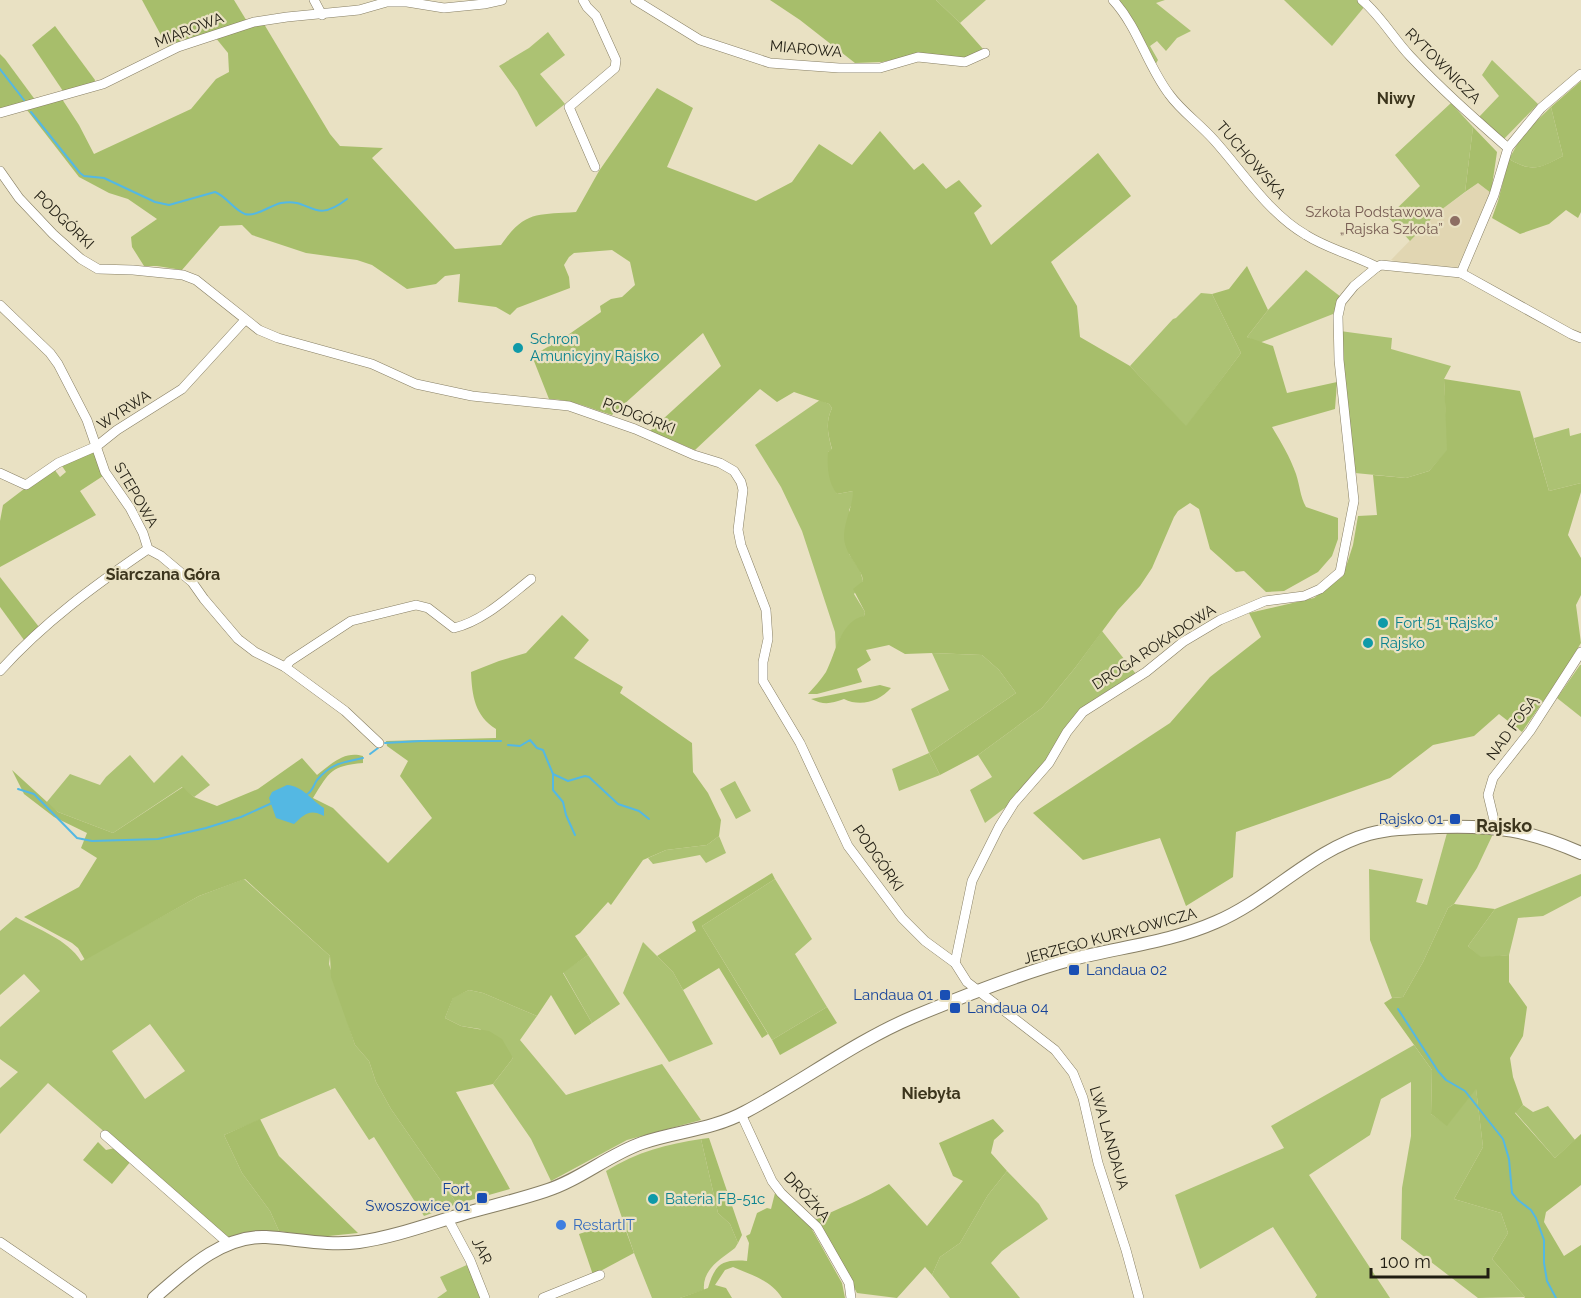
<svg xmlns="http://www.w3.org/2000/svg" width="1581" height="1298" viewBox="0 0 1581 1298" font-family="Raleway,sans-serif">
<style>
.built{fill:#e1d6b2}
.green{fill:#acc273;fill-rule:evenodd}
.forest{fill:#a7be6b}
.water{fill:#54b8e3}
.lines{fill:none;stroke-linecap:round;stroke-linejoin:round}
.stream{stroke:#54b8e3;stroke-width:2}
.street-casing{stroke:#877f64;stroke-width:10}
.secondary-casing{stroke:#877f64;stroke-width:14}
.street{stroke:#fff;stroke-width:9}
.secondary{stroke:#fff;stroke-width:12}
.education-dot{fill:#8d6e63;stroke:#e9e1c3;stroke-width:2}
.culture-dot{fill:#0f9aa8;stroke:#e9e1c3;stroke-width:2}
.transit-dot{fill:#1a4fb4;stroke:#e9e1c3;stroke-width:2}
.shop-dot{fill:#3f7fe0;stroke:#e9e1c3;stroke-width:2}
.labels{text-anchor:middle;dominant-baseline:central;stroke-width:4.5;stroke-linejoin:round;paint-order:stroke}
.street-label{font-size:15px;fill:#201d12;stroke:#e9e1c3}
.education-label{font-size:15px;fill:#785e54;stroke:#e9e1c3;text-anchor:end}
.culture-label{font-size:15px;fill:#0d838f;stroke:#e9e1c3;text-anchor:start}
.transit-label{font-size:15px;fill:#164399;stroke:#e9e1c3;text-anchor:end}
.shop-label{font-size:15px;fill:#366cbe;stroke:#e9e1c3;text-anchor:start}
.neighbourhood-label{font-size:16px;font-weight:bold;fill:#3c351d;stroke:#e9e1c3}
.quarter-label{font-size:18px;font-weight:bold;fill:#3c351d;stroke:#e9e1c3}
</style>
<rect width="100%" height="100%" fill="#e9e1c3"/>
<!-- built -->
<polygon class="built" points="1478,183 1491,193 1478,229 1455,271 1428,269 1391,260 1437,213"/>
<!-- green -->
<g class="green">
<polygon points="936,0 986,0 960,23"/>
<polygon points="1118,0 1165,0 1156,3 1191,31 1177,38 1166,51 1157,41 1150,46 1158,60 1154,67"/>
<polygon points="1284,0 1357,0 1365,6 1332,46"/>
<polygon points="548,32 565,55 540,74 565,104 536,127 517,91 499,66 529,48"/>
<polygon points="1492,60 1538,104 1504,139 1479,117 1499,96 1482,75"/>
<polygon points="1451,103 1473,127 1465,192 1437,213 1410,241 1388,217 1420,186 1395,155"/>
<path d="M1551 107 1563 156C1540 168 1533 173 1509 159L1523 134Z"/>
<polygon points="1306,270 1341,297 1333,314 1259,343 1247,337 1268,310"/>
<polygon points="1201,293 1212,294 1241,353 1186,427 1130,366 1173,319 1176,318"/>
<polygon points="1340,331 1392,338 1391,349 1451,366 1444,379 1448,450 1429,471 1406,478 1355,473"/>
<path d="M820 400 829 404 832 408C825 423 828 434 832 450L828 452V460L837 494 853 491V502L849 510V554L860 570 863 581 854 594 865 612 864 616 841 637 836 652 835 632 802 531 781 487 755 445Z"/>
<polygon points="1569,428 1570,436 1581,433 1581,483 1549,491 1534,438"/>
<polygon points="1102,631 1136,674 1096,698 1073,718 1047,759 1006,807 985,823 970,790 992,777 978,755 1042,708 1075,668"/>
<polygon points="932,653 982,655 999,670 1016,693 929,753 940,775 899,791 892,769 929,753 911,709 949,690"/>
<polygon points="1580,665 1581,665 1581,717 1557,698"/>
<polygon points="130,755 154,783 182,755 210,785 194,797 182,787 113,833 58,812 46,803 70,774 100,785 106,777"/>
<polygon points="735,781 751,811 736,819 720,789"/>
<polygon points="1447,833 1493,834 1477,868 1454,904 1448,908 1423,962 1403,997 1392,998 1370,940 1369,869 1423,879 1416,902 1427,905"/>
<polygon points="719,836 726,853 706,863 700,855 653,864 648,858 666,850 707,845"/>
<polygon points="1581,874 1581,896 1543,916 1518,918 1509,955 1481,958 1468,946 1495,909"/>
<path d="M244 879 330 956 329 964 355 1045 369 1061 376 1082 391 1109 457 1204 424 1216 374 1137 369 1140 335 1088 224 1135 242 1173 270 1211 279 1231 245 1232 227 1238 48 1083 0 1134V1088L18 1072 0 1059V1027L40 991 24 974 0 995V931L16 917C39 930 67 939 81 961L199 896ZM150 1024 185 1071 145 1099 112 1051Z"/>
<polygon points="775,879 812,939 795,954 827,1007 772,1040 702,926"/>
<polygon points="643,942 673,972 713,1044 669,1062 623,993"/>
<polygon points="588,955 620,1004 592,1023 563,972"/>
<polygon points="469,990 483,993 537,1016 520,1040 566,1095 662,1064 701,1120 627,1140 551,1181 531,1139 493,1084 513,1058 480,1029 461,1026 445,1018 453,997"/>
<polygon points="1414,1045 1432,1070 1431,1114 1447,1125 1476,1088 1483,1147 1454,1199 1501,1213 1508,1233 1492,1259 1525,1297 1478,1298 1401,1239 1402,1188 1411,1136 1411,1082 1381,1099 1370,1135 1309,1175 1390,1298 1315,1298 1317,1295 1273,1227 1200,1269 1175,1195 1284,1148 1271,1126"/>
<polygon points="1523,1105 1533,1112 1548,1106 1575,1140 1555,1158 1515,1112"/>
<path d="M701 1139 718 1213 730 1224 738 1243 735 1248C721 1259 702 1269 704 1290L680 1298H652L634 1253 606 1171C636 1152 668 1144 701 1139Z"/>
<polygon points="1007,1171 1039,1204 1048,1219 1002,1251 991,1263 1020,1298 950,1298 932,1275 940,1257 960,1243 988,1195"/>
<polygon points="469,1264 481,1298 437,1298 447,1291 440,1277"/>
</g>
<!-- forest -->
<g class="forest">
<polygon points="142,0 234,0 248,23 169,50"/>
<polygon points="770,0 936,0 960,23 983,49 967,57 944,57 920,54 882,62 855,63 800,20"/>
<path d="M264 24 330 134 340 146 383 148 372 158 455 249 501 245C525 210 538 215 576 212L599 171 657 88 693 108 667 167 756 201 792 182 819 144 852 165 880 131 914 170 923 163 946 189 959 180 982 206 974 213 991 245 1098 153 1131 196 1051 262 1077 306 1080 337 1130 366 1186 426 1241 353 1212 294 1229 289 1247 266 1268 310 1247 337 1273 346 1287 393 1337 382 1335 409 1272 427C1281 442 1290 457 1296 474 1300 486 1300 496 1306 507L1338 518V539L1332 556 1318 572 1284 591 1266 592 1244 571 1236 572 1210 549 1199 509 1190 503 1178 511 1174 517 1152 568 1140 586 1118 610 1075 668 1042 708 978 755 940 775 929 753 1016 693 999 670 982 655 932 653 905 654 889 645 866 650 871 660 857 669 862 682 817 694H808C814 687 821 680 826 672 836 653 840 621 864 616L865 612 853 589 863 581 862 576C858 566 849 557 846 547 839 529 853 510 853 491L837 494C828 482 827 467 828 452L832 449C828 434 825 423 832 408L829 404 794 392 777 402 760 389 695 450 650 431 721 366 703 333 612 415C591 409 571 399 549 399L532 356 565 337 601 312 600 306 611 299 622 297 635 285 630 262 612 250 574 253 569 257 564 265 569 277 570 288 517 308 510 315 496 307 458 302 460 274 445 276 436 284 407 289 372 265 357 260 306 253 252 235 242 225 220 226 182 270 157 266H144L132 247 131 237 157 219 128 199 109 193 79 177 27 110 62 99 79 125 94 154 191 109 216 79 229 72 228 53 215 37Z"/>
<polygon points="55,26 95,80 94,84 65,94 32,45"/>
<polygon points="0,54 5,59 36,101 0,111"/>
<path d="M1581 81V212L1578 218 1566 210 1549 224 1520 234 1492 218 1498 201 1509 159C1533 173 1539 168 1563 156L1551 107Z"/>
<polygon points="1473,127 1497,152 1491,193 1478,183 1465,192"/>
<polygon points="1444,379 1520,391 1549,491 1581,483 1581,492 1568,535 1581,558 1581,595 1576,605 1581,643 1558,680 1522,732 1499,714 1474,736 1433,745 1390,778 1236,832 1233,877 1186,906 1160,838 1083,860 1033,813 1170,723 1210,677 1261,637 1249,613 1314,598 1343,576 1353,545 1358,516 1377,515 1373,475 1406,478 1429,471 1447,450"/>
<polygon points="94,449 103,476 80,491 96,515 0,567 0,521 3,505 24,489 54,469 60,477 66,472 62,466"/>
<polygon points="0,577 39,627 24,640 0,607"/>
<path d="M562 615 589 640 574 658 623 687 620 693 692 743 693 772 708 793 721 820 719 836 707 845 666 850 643 860 611 905 608 902 580 933 575 936 588 955 563 973 592 1023 575 1035 551 995 537 1016 483 993 469 990 453 998 445 1018 461 1026 489 1031 502 1039 513 1058 493 1084 456 1092 510 1189 457 1204 391 1109 376 1082 369 1061 355 1045 331 977 330 956 245 879 199 896 85 960 78 948 72 943 24 917 79 887 97 858 81 848 87 833 54 817 24 794 12 770 58 812 113 833 183 787 194 797 217 806 258 789 302 758 317 775C330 765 344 750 363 756V763C331 766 330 771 313 798L333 808 388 863 432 818 400 776 408 761 387 746 386 741 496 738V729C475 716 472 696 471 672L499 661 526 653Z"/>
<path d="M880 685 891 688C879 702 860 707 844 699 830 704 824 705 811 699Z"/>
<polygon points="772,873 775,879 702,926 768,1034 762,1038 719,968 683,990 673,972 657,956 696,931 692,922"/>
<polygon points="1454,904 1495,909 1468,946 1481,957 1509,955 1509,982 1527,1007 1523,1036 1510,1058 1513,1077 1523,1105 1515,1113 1555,1158 1581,1134 1581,1185 1546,1212 1544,1222 1564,1256 1581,1245 1581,1298 1524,1298 1525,1297 1492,1259 1508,1233 1501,1213 1454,1199 1483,1147 1476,1089 1447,1126 1431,1114 1432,1070 1384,1003 1392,998 1403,997 1423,962 1448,908"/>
<polygon points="827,1007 837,1023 780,1055 772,1040"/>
<polygon points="260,1119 279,1156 358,1233 319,1237 279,1231 270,1211 242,1173 224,1135"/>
<path d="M993 1119 1004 1131 994 1140 991 1153 1007 1171 988 1195 960 1243 940 1257 932 1275 925 1267 897 1298 857 1293 820 1227 814 1220C839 1208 864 1199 889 1184L927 1226 963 1181 953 1176 939 1143Z"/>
<polygon points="709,1138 742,1235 738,1243 730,1224 718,1213 701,1139"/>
<polygon points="98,1142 106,1150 115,1148 131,1161 112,1184 83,1160"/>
<path d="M775 1193 809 1224 842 1283 845 1298H782C771 1280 751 1275 733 1267L725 1270 715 1285 726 1288 732 1298H680L708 1288C715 1264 722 1259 747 1261L749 1243 746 1236 750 1234 757 1213 767 1208 771 1209Z"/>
<polygon points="622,1220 634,1253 593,1275 579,1234"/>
</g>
<!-- water -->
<path class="water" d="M287 785C303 786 311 800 324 808V816C309 808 304 815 294 824L276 818 269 798 272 792Z"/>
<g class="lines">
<!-- stream -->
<g class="stream">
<polyline points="0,69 24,100"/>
<path d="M31 112 80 173 84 176 104 178 155 202 169 205 215 192C226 196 234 210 245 214 256 217 271 205 281 203 312 197 312 226 347 199"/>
<polyline points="385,743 421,741 501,741"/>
<polyline points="508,745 520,746 530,740 537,748 543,750 553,774 553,790 563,802 566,815 575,835"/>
<polyline points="370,754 378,748"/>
<polyline points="553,774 568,781 585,776 589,777 618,804 639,811 649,819"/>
<polyline points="18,789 34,794 77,838 92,841 158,839 206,828 241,817 272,803"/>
<path d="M306 795C313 791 313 786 317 780 331 763 344 762 363 758"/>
<polyline points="1398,1009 1438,1071 1446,1080 1465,1091 1503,1139 1509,1159 1512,1193 1518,1200 1531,1210 1536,1218 1544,1240 1544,1263 1547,1281 1556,1298"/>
</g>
<defs>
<g id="street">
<polyline points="314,0 322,15"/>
<polyline points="583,0 587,7 596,16 616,60 615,68 569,107 595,167"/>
<polyline points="635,0 700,40 770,63 839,68 880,68 918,57 965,62 985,53"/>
<path d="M1113 0C1138 27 1147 65 1169 94 1181 111 1200 124 1214 140 1243 172 1268 213 1306 235 1328 249 1354 255 1377 267L1381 265 1461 273 1571 334 1581 338"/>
<path d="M1362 0C1381 16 1393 38 1410 56 1441 89 1474 118 1508 148"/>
<polyline points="0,113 103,84 178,47 254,22 287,17 359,10 387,2 407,2 444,8 484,4 502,0"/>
<polyline points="0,171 19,198 53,234 81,259 98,269 133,270 183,275 196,280 259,330 278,338 372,364 416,384 472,396 569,406 635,429 694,455 720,463 734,471 741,482 743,490 738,530 741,545 766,610 768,639 763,662 763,681 800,743 848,846 902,918 925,941 955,963 967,982 1055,1050 1073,1073 1083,1098 1098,1163 1126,1250 1139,1298"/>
<polyline points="1461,273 1494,195 1508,148 1541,108 1581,74"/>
<polyline points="0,305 50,353 58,364 87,420 105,472 130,508 143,533 148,549 161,556 192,582 204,599 238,639 255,652 285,667 345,711 379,743"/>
<polyline points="0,473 26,485 58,463 97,446 117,430 182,389 245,320"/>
<path d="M285 667 290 661 351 621 416 605 428 608 454 628C483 621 507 598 531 579"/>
<path d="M0 671C43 623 95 585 148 549"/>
<polyline points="1493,827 1494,820 1488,795 1493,778 1530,731 1581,652"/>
<polyline points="955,963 972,881 999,827 1014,803 1049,763 1067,732 1083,712 1146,672 1183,642 1220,620 1265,601 1304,596 1320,589 1340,572 1354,501 1339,360 1338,316 1341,302 1354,286 1377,267"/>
<polyline points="741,1114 772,1181 781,1193 817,1227 849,1283 851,1298"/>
<polyline points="105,1135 228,1243"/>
<polyline points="448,1219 470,1260 485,1298"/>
<polyline points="0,1242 82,1298"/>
<polyline points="543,1298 600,1275"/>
</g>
<path id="secondary" d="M154 1298C185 1271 222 1235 266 1237 298 1239 327 1246 359 1242 394 1237 429 1224 463 1214 491 1206 518 1200 545 1191 580 1180 608 1155 642 1143 677 1131 712 1130 745 1112 802 1082 854 1042 913 1017 963 996 1022 973 1073 959 1120 947 1171 942 1216 922 1270 899 1312 850 1369 834 1392 828 1415 828 1438 827 1495 825 1529 830 1581 853"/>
</defs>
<!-- street casing -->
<use href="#street" class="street-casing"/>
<!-- secondary casing -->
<use href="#secondary" class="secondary-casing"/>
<!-- street -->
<use href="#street" class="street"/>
<!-- secondary -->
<use href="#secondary" class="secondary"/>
</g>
<!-- markers -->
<circle class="education-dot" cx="1455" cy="221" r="6"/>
<g class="culture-dot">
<circle cx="518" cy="348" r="6"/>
<circle cx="1383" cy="623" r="6"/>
<circle cx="1368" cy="643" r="6"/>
<circle cx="653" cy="1199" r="6"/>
</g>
<g class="transit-dot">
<rect x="1449" y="813" width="12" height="12" rx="3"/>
<rect x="1068" y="964" width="12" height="12" rx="3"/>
<rect x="939" y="989" width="12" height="12" rx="3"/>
<rect x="949" y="1002" width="12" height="12" rx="3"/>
<rect x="476" y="1192" width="12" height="12" rx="3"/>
</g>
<circle class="shop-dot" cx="561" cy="1225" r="6"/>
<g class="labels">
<!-- street labels -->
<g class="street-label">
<text transform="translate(189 30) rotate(-21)">MIAROWA</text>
<text transform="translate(806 49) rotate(5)">MIAROWA</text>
<text transform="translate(1443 66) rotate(45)">RYTOWNICZA</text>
<text transform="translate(1251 160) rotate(49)">TUCHOWSKA</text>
<text transform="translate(64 220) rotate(44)">PODGÓRKI</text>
<text transform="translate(124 410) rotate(-33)">WYRWA</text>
<text transform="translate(639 416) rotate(21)">PODGÓRKI</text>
<text transform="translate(136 495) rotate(60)">STEPOWA</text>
<text transform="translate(1154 647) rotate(-33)">DROGA ROKADOWA</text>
<text transform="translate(1512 728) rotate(-54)">NAD FOSĄ</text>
<text transform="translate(878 858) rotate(55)">PODGÓRKI</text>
<text transform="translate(1110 936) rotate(-15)">JERZEGO KURYŁOWICZA</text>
<text transform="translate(1109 1138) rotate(74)">LWA LANDAUA</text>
<text transform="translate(807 1197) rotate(48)">DRÓŻKA</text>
<text transform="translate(482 1251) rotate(64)">JAR</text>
</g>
<!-- education labels -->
<g class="education-label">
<text x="1443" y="212">Szkoła Podstawowa<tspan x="1443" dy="17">„Rajska Szkoła”</tspan></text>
</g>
<!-- culture labels -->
<g class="culture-label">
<text x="530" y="339">Schron<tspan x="530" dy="17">Amunicyjny Rajsko</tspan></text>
<text x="1395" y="623">Fort 51 "Rajsko"</text>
<text x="1380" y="643">Rajsko</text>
<text x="665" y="1199">Bateria FB-51c</text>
</g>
<!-- transit labels -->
<g class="transit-label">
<text x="1443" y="819">Rajsko 01</text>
<text x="1086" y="970" text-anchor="start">Landaua 02</text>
<text x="933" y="995">Landaua 01</text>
<text x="967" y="1008" text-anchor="start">Landaua 04</text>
<text x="470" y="1189">Fort<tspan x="470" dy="17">Swoszowice 01</tspan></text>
</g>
<!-- shop labels -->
<g class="shop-label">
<text x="573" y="1225">RestartIT</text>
</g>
<!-- neighbourhood labels -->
<g class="neighbourhood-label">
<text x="1396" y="98">Niwy</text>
<text x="163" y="574">Siarczana Góra</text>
<text x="931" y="1093">Niebyła</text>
</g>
<!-- quarter labels -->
<g class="quarter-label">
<text x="1504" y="825">Rajsko</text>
</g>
</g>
<!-- scale -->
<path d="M1371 1268v9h117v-9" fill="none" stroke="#201d12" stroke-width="3"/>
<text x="1380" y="1268" font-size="18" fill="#201d12" stroke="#e9e1c3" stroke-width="4.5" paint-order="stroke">100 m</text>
</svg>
